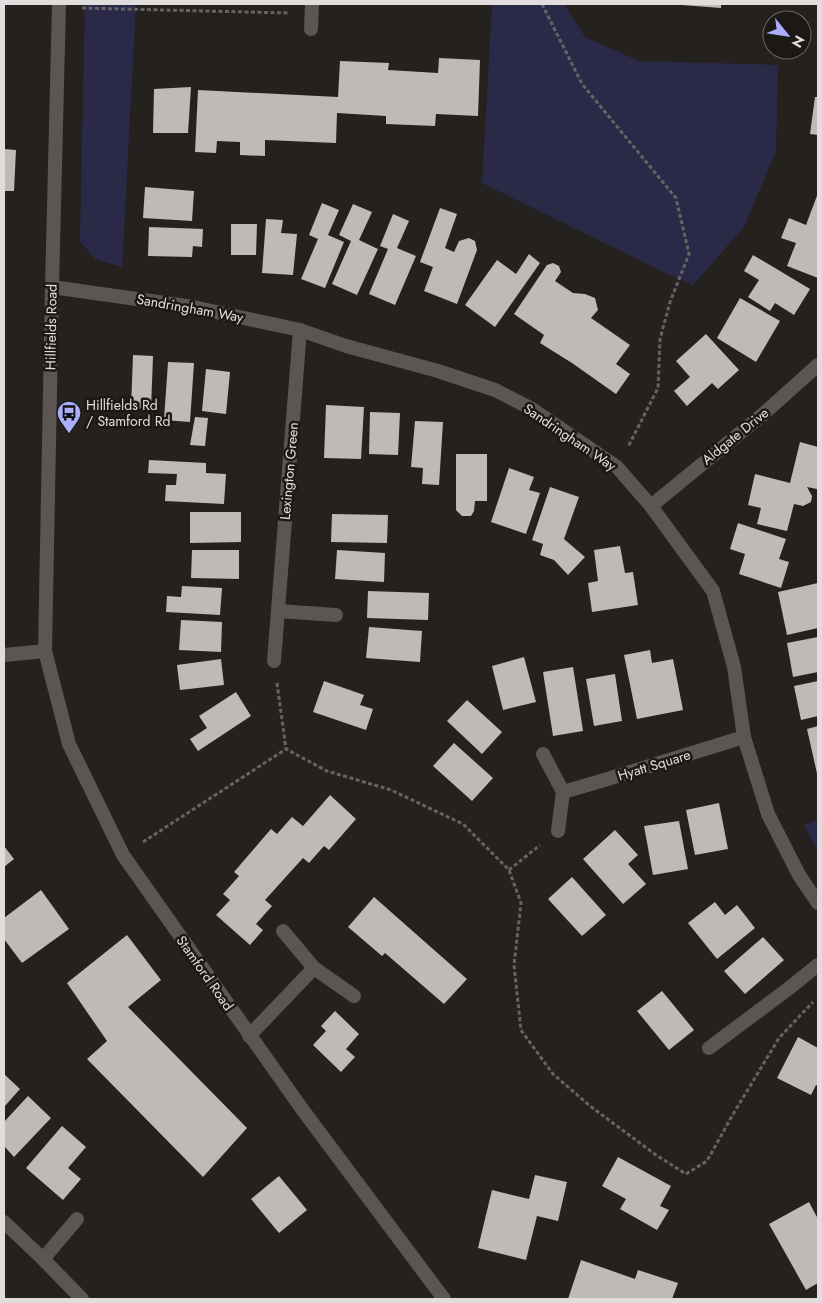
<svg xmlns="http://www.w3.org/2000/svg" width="822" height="1303" viewBox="0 0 822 1303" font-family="Jost,sans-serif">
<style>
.green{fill:#2a2a48}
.building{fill:#bfb9b7}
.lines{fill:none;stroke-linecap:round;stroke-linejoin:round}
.path{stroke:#676362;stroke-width:3;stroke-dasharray:4 2.5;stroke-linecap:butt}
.service{stroke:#5b5654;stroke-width:14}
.minor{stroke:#5b5654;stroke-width:14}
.tertiary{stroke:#5b5654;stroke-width:14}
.labels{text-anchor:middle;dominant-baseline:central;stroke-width:5;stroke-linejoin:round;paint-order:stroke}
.street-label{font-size:14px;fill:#e1dddc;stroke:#1c1816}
.poi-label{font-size:14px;fill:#e1dddc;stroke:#1c1816;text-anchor:start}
</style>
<rect width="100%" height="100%" fill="#25211f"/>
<!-- green -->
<g class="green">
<polygon points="85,4 136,4 122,267 95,259 80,241"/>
<polygon points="492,4 564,4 585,37 639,61 778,65 776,151 744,227 693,285 661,271 482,183"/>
<polygon points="818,820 818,851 804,825"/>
</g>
<!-- building -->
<g class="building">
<polygon points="682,4 721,4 721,8 682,5"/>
<polygon points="439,58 480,60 478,116 436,114 435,126 386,124 386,116 337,113 336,143 265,140 265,156 240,155 240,142 217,141 216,153 195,152 198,90 338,97 340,61 389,63 388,70 438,73"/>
<polygon points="191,87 188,133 153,133 154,89"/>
<polygon points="815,97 818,97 818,135 810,134"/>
<polygon points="4,149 16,150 14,191 4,191"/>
<polygon points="145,187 194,191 192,221 143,218"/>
<polygon points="818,193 818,278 787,266 796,243 781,238 789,218 806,225"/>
<polygon points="322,203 339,210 328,235 344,242 325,288 301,279 318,239 309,235"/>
<polygon points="353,204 372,212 359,240 378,249 357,295 332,284 351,241 339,235"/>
<polygon points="440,208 457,214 445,248 454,252 459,241 469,238 475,241 477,250 457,304 424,291 433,267 420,262"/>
<polygon points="393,214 409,221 397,248 416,256 395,305 369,294 388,249 380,246"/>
<polygon points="266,219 283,220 281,233 297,234 293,275 262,273"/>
<polygon points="231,224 257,224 256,255 231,255"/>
<polygon points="149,227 203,229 202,247 193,246 192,257 148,256"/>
<polygon points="529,254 540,263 495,327 465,305 497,260 516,274"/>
<polygon points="753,255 810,289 794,315 775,303 770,311 748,297 759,280 744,271"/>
<polygon points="553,263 559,266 561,272 555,281 573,293 585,294 595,298 598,310 591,318 630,345 616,364 630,374 616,394 572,363 540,343 544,335 514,314 547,265"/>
<polygon points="740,298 780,321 756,362 717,338"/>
<polygon points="706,334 739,370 718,389 712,383 687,406 674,391 690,377 676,361"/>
<polygon points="133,355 153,356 151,409 131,408"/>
<polygon points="168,362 194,363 190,422 164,420"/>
<polygon points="206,369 230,372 226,414 202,411"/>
<polygon points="326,405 364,407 361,459 324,458"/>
<polygon points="370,412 400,413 398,455 369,454"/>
<polygon points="195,417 208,418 205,446 190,445"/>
<polygon points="415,421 443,422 439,485 422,484 423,468 411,467"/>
<polygon points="800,442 818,447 818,484 817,489 807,487 812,496 811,502 803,506 794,504 787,531 757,524 761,508 748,505 755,474 790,483"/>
<polygon points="456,454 487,454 487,501 475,501 474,511 471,516 462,516 456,510"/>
<polygon points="149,460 206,463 206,473 226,474 224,504 165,501 166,485 176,485 177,474 148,473"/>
<polygon points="509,468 534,477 529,490 540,493 526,534 491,522"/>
<polygon points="550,487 579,497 564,539 585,557 568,575 554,560 540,555 543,544 532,540"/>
<polygon points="190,512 241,512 241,542 190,543"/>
<polygon points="332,514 388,515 387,543 331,542"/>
<polygon points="738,523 786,539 779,559 789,562 781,588 739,574 745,554 730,549"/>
<polygon points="620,546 625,573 633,572 638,605 592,612 588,583 598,581 594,550"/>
<polygon points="192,550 239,550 239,579 191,578"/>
<polygon points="337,550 385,553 384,582 335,579"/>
<polygon points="818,583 818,628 787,635 778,592"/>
<polygon points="182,586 222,588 220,615 166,612 167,596 181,597"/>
<polygon points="368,591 429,593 428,620 367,618"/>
<polygon points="181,620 222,622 221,652 179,650"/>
<polygon points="369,627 422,631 420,662 366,658"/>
<polygon points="818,637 818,672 793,677 787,643"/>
<polygon points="650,650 652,663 673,659 683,710 637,719 624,655"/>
<polygon points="524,657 536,702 503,710 492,666"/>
<polygon points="221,659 224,685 180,690 177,665"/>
<polygon points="573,667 583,731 553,736 543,672"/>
<polygon points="615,674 622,721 594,726 586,679"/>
<polygon points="324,681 364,695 360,705 373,709 366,730 313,712"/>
<polygon points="818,681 818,716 801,720 794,686"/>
<polygon points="236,692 251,716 198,751 190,739 207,728 199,716"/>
<polygon points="467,700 502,732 482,754 447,721"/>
<polygon points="818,726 818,778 807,729"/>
<polygon points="454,743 493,778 472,801 433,766"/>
<polygon points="330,795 356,819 329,850 324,846 309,863 303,858 265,900 272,906 256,924 263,930 250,945 216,915 230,900 223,894 239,876 234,872 271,829 277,834 292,817 303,826"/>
<polygon points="719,803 728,849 695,855 686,810"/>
<polygon points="679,821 688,869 653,875 644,826"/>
<polygon points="615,830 638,855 628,864 646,884 623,904 583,859"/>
<polygon points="4,846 14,859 4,867"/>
<polygon points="572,877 606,915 582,936 548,899"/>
<polygon points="41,890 69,929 22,963 4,939 4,918"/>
<polygon points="374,897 467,979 444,1004 385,953 382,956 348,927"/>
<polygon points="715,902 725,915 737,905 755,928 717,959 688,923"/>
<polygon points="127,935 161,980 128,1007 247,1128 203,1177 87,1059 107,1041 67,983"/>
<polygon points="763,937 784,960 745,994 724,971"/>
<polygon points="662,991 694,1030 669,1050 637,1011"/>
<polygon points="335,1011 359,1034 346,1049 355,1057 341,1072 313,1045 326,1031 321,1026"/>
<polygon points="798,1037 818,1048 818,1086 816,1085 811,1095 777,1078"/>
<polygon points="4,1074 20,1089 4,1107"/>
<polygon points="28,1096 51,1118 14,1157 4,1146 4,1122"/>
<polygon points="62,1126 86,1147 68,1168 81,1179 63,1200 26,1168"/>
<polygon points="618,1157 671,1186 660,1206 669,1210 657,1230 620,1209 626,1199 602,1186"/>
<polygon points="535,1175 567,1182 558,1221 537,1216 526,1260 478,1248 492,1190 529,1199"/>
<polygon points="279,1176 307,1210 279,1233 251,1199"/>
<polygon points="809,1202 818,1219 818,1283 806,1290 769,1224"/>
<polygon points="581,1260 635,1279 638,1270 678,1283 672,1299 568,1299"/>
</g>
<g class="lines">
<!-- path -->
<g class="path">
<polyline points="542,4 582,84 676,198 689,254 670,302 660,339 658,388 628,447"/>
<polyline points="82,8 289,13"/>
<polyline points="277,683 286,749"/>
<polyline points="143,842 286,749 327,771 391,790 463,824 509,870 521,903 514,965 521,1030 553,1074 590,1106 656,1155 686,1174 707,1161 732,1116 779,1038 813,1002"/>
<polyline points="509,870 540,845"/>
</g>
<!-- service -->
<polyline class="service" points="709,1048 788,989 818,965"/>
<!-- minor -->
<g class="minor">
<polyline points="311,29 312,4"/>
<polyline points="651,506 761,416 818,365"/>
<polyline points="278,611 336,615"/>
<polyline points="4,655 45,651"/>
<polyline points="274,661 300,330"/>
<polyline points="543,754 563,792 558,831"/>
<polyline points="563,792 601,781 744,737"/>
<polyline points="283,931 314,968 354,996"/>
<polyline points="249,1036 314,968"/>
<polyline points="4,1222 43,1259 82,1299"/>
<polyline points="43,1259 77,1219"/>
</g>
<!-- tertiary -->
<g class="tertiary">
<polyline points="59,4 52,287 45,651 69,744 123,855 302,1109 444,1299"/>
<polyline points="52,287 193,307 300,330 346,346 438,371 495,390 532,409 617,467 651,506 713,591 734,667 744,737 768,814 799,875 818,903"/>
</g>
</g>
<!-- icons -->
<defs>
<symbol id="bus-pin" viewBox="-11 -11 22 30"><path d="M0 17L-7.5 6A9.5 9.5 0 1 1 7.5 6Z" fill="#abaffb" stroke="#1c1816"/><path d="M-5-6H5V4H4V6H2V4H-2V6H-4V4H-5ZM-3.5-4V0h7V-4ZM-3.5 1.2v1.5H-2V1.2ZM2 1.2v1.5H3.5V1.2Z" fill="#111"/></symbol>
</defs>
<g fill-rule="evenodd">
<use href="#bus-pin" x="55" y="399" width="28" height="38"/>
</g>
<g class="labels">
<!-- street labels -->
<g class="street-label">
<text transform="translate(190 308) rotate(10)">Sandringham Way</text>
<text transform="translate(51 327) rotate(-89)">Hillfields Road</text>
<text transform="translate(735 436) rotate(-39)">Aldgate Drive</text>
<text transform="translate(570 437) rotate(34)">Sandringham Way</text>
<text transform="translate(289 471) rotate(-85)">Lexington Green</text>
<text transform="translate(654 765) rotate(-17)">Hyatt Square</text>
<text transform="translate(205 973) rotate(55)">Stamford Road</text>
</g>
<!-- poi labels -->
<g class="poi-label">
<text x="86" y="405">Hillfields Rd<tspan x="86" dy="16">/ Stamford Rd</tspan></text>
</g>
</g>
<!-- border -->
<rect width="822" height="1303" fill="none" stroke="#e1dddc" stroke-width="10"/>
<!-- north arrow -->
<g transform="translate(787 35) rotate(120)"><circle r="24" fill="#1c1816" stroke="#6b6765"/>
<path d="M0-4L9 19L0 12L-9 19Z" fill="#abaffb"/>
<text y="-8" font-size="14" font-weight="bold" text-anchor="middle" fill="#e1dddc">N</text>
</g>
</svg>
